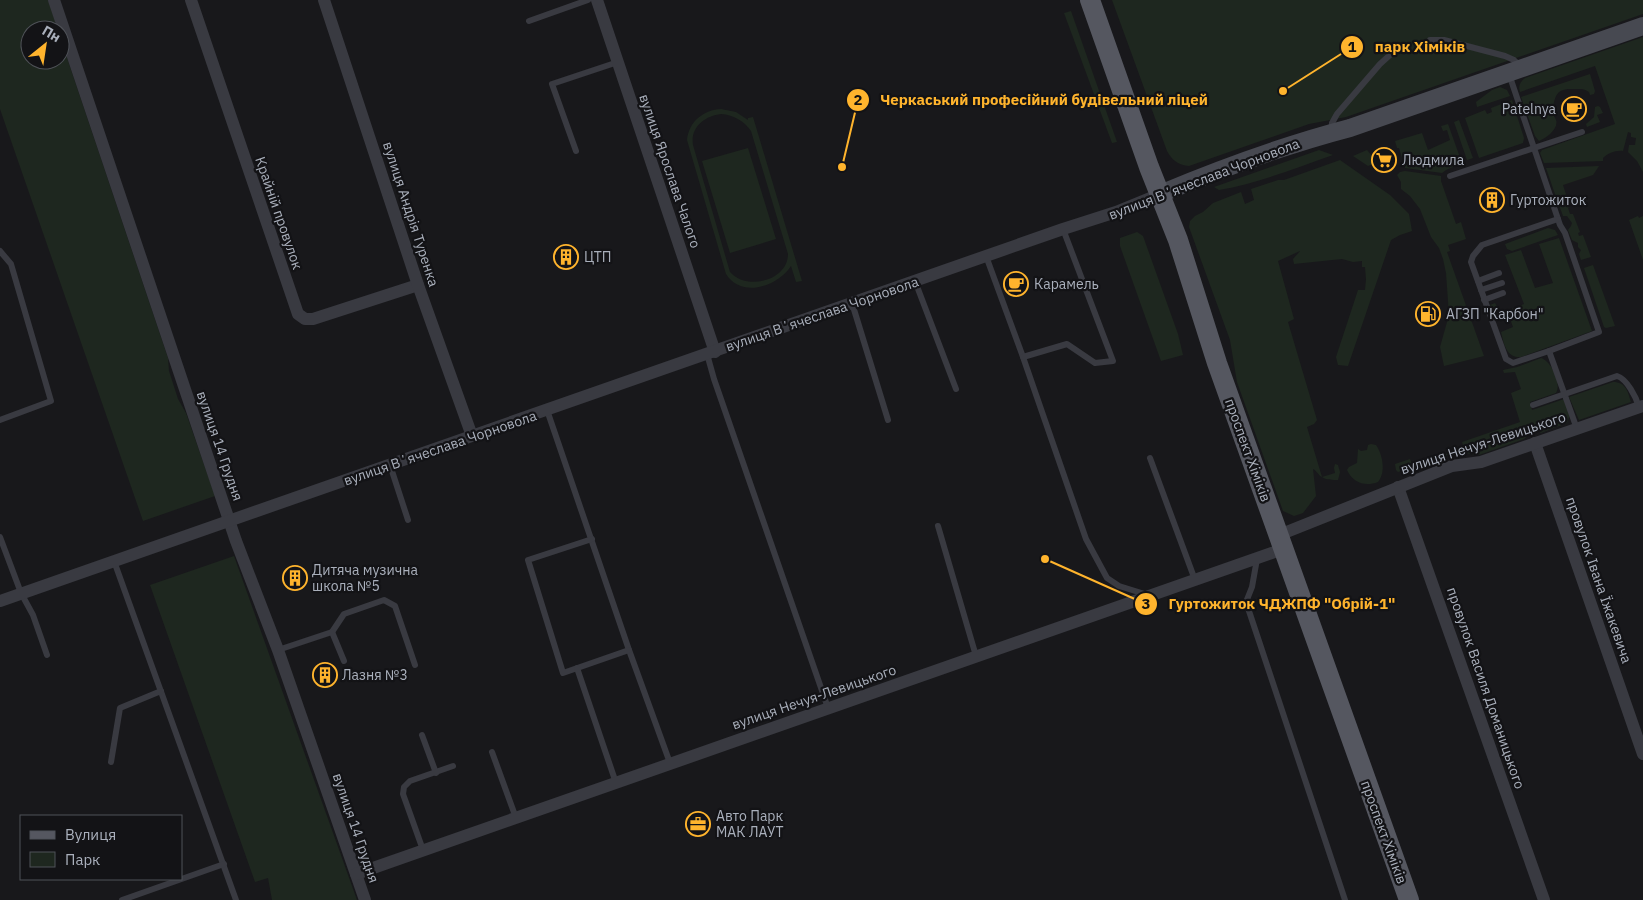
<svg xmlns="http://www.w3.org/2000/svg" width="1643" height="900" viewBox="0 0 1643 900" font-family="'IBM Plex Sans',sans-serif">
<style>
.green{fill:#1e271f;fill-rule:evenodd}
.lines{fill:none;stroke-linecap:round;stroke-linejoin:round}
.lane{stroke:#393a41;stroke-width:6}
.street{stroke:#393a41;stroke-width:12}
.secondary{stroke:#474951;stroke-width:18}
.primary{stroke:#555760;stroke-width:20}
.labels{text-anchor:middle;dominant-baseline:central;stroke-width:4.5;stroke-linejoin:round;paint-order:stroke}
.poi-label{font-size:14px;fill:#aab0bc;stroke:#131316;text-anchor:start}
.street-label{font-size:14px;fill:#aab0bc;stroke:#131316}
.leader{fill:none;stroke:#ffb42d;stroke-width:2}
.callout-dot{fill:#ffb42d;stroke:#131316;stroke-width:2}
.mark-label{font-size:15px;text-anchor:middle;font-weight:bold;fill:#111}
.callout-label{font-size:15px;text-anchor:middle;font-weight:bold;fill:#ffb42d;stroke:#131316;stroke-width:4.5;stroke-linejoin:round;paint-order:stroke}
</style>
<rect width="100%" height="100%" fill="#18181b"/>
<!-- green -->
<g class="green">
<polygon points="0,0 48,0 58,30 30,30 30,60 60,60 60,37 168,358 169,371 178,399 186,413 215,496 143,521 0,109"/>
<path d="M1112 0H1643V14L1346 117 1309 124 1189 166C1178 165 1172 160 1167 151Z"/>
<polygon points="1071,11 1117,142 1112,143 1064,13"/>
<path d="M1643 37V172L1637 161 1628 152 1629 145H1635L1636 138 1631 137V133L1628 132 1623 151C1616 150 1608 153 1603 158V161L1544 163 1540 153 1542 150 1615 124 1595 66 1520 92C1518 86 1520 82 1525 78Z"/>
<path d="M1590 74 1595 91 1594 94 1590 95 1589 92C1584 88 1579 89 1573 89 1555 88 1555 97 1552 113 1553 115 1555 117 1556 120 1559 129 1546 138 1539 141L1535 136 1521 97Z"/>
<polygon points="1500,87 1507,90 1510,96 1477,107 1476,102 1492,90"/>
<polygon points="1512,100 1524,138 1523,143 1479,158 1465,118 1485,110 1487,114 1492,112 1491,108"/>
<polygon points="1598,106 1600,107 1603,113 1597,115 1600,122 1587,127 1586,124 1594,117 1595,107"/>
<path d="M721 109 736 112 748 120V118L753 117 802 281 796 282 791 266C778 286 742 299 726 274L687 140C689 121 704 110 721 109ZM721 114C734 115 744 121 751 131L788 254C788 281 746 291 730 272L693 145C690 127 705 116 721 114Z"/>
<polygon points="1459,120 1473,158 1467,160 1454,122"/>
<polygon points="1448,124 1462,163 1446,170 1442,173 1405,168 1399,148 1397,148 1395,141 1422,133 1428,150 1450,140 1447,130 1443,131 1441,126"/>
<polygon points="748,148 776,239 730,253 702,161"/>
<path d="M1319 150 1333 155C1296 168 1259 183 1219 190L1214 187Z"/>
<polygon points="1367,150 1374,158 1373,164 1368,166 1353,156"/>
<path d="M1340 160 1390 195 1409 214 1412 231 1400 235 1391 240 1348 366 1338 365 1336 357 1358 290H1365L1366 279 1365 267H1362V261L1353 262 1342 259 1294 264 1293 259 1300 251 1278 261 1294 319 1288 322 1317 420 1314 424 1307 427 1322 477 1335 473 1334 468 1335 464 1338 465 1340 472 1338 480C1333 480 1326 480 1322 477 1318 475 1317 471 1313 469L1316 496 1303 513 1294 516 1283 511 1237 382 1230 340 1189 227 1190 221 1195 216 1203 212 1213 203 1241 192 1245 204 1254 200 1251 189 1278 180H1284Z"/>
<polygon points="1599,166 1593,175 1563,185 1570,207 1568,208 1570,214 1573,214 1580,232 1578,233 1579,236 1583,235 1591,257 1581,260 1579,254 1581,250 1578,247 1578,243 1572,240 1568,230 1571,226 1572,223 1567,216 1563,216 1559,205 1562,203 1556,197 1546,168"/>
<polygon points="1405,171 1441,176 1441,181 1456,224 1461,222 1466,239 1448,245 1450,251 1447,252 1484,356 1444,366 1440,347 1449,315 1446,273 1443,259 1439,248 1431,237 1420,209 1410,196 1401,189 1401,182 1397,175 1400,172"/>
<polygon points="1638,216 1639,218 1643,216 1643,260 1629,220"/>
<polygon points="1548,228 1555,230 1558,235 1512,251 1507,249 1505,244"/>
<polygon points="1137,232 1143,236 1178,334 1183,355 1161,361 1120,246 1120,238"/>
<path d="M1559 238 1592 331 1521 357C1506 358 1504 344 1501 332L1513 327 1509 316 1496 321 1490 305 1495 303 1500 311 1504 312 1524 304 1505 255 1521 250 1535 288 1553 283 1539 244Z"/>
<polygon points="1593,265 1615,326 1606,328 1604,327 1584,268"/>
<path d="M1541 358C1551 361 1562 383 1556 393L1530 402 1532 410 1564 399 1570 415 1567 423 1541 433 1535 428 1530 430V434L1524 439 1479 455 1457 452 1398 472 1396 470 1395 464 1410 459 1412 465 1464 448 1462 442 1520 422 1511 393 1521 389 1515 372 1504 373 1503 370 1517 367Z"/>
<path d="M1613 382C1626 382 1628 392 1631 402L1579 420 1569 397Z"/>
<path d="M1371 444 1376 445C1383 455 1386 473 1378 482 1365 487 1353 483 1347 470L1349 467 1357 463 1358 449 1361 451 1367 450 1368 445Z"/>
<polygon points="234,556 357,900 272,900 268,878 255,882 150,585"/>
</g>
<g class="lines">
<!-- lane -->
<g class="lane">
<polyline points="529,21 588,0"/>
<polyline points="1430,40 1444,40 1505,56 1514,60 1521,67"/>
<polyline points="1509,74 1560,225 1565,233 1599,332 1549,351 1577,429"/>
<polyline points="1331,132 1332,123 1337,114 1380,64 1391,54"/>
<polyline points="576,151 552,84 618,62"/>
<polyline points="1450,176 1582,132"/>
<polyline points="0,251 11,264 51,401 0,420"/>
<polyline points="986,256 1023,357 1086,539 1107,578 1119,586 1148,595"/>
<polyline points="915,281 956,389"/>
<polyline points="1478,281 1499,273"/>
<polyline points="1481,290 1502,283"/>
<polyline points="1484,300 1503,293"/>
<polyline points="852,303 888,420"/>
<polyline points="1549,351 1513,363 1506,359 1471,262 1473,256 1482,245 1558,219"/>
<polyline points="707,354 714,379 828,708"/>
<polyline points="1023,357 1067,344 1095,363 1113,361 1063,229"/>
<path d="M1533 405 1617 376C1627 379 1636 397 1639 407"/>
<polyline points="547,410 629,650 670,763"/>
<polyline points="1150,458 1195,580"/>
<polyline points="390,465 408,520"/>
<polyline points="938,526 976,656"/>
<polyline points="0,537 21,593 33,615 47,655"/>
<polyline points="592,539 528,560 563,673 629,650"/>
<polyline points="1257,559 1252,587 1246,602 1345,900"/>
<polyline points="114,561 236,900"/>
<polyline points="332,632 344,614 384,600 395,606 415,665"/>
<polyline points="278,650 332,632 344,661"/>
<polyline points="577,668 616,783"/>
<polyline points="422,735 436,773"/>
<polyline points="492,752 516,818"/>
<polyline points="111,762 120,708 161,691"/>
<polyline points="423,850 403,794 404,787 410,781 453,766"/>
<polyline points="122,900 224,864"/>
</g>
<!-- street -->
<g class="street">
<polyline points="54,0 236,541 278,650 365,900"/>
<polyline points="191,0 298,314 305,319 313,319 418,285"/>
<polyline points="324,0 418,285 472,436"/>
<polyline points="597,0 715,352"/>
<polyline points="1535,443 1643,754"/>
<polyline points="1398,487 1544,900"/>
<polyline points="1279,535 1452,466 1481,462 1643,406"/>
<polyline points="0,601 1063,229 1116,212 1160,194"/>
<polyline points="356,874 1283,549"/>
</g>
<!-- secondary -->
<path class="secondary" d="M1160 194C1222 168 1285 145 1350 128L1643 26"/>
<!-- primary -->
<polyline class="primary" points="1090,0 1149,167 1178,240 1217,363 1409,900"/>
</g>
<!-- icons -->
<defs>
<symbol id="cafe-ring" viewBox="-11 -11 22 22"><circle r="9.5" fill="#131316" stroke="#ffb42d" stroke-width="1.5"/><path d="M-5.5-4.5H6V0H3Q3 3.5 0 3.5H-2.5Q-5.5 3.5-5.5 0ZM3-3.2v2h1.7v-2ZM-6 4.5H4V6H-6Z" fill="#ffb42d"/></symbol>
<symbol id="supermarket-ring" viewBox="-11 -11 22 22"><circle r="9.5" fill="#131316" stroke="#ffb42d" stroke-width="1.5"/><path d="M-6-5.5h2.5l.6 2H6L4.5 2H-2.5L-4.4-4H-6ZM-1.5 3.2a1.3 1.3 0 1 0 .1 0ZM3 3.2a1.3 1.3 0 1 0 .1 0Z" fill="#ffb42d"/></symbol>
<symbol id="building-ring" viewBox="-11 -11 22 22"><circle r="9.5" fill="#131316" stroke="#ffb42d" stroke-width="1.5"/><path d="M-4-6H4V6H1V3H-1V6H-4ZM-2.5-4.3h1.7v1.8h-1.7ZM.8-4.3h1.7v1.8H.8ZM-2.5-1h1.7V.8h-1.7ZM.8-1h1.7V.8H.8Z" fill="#ffb42d"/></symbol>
<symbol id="fuel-ring" viewBox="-11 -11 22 22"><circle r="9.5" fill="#131316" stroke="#ffb42d" stroke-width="1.5"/><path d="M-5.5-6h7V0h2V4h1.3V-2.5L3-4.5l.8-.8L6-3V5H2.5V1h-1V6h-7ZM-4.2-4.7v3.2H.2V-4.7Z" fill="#ffb42d"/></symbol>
<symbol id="office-ring" viewBox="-11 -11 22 22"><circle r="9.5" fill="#131316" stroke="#ffb42d" stroke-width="1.5"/><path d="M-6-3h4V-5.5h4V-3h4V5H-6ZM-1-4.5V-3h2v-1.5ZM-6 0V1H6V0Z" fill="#ffb42d"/></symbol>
</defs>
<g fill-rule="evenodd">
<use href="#cafe-ring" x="1560" y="95" width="28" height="28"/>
<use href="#supermarket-ring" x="1370" y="146" width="28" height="28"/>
<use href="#building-ring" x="1478" y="186" width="28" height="28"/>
<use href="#building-ring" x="552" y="243" width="28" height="28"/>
<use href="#cafe-ring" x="1002" y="270" width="28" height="28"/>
<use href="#fuel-ring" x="1414" y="300" width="28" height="28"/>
<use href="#building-ring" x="281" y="564" width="28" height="28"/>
<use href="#building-ring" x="311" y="661" width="28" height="28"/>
<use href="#office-ring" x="684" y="810" width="28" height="28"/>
</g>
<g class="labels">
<!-- poi labels -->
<g class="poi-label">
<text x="1556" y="109" text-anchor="end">Patelnya</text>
<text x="1402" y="160">Людмила</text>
<text x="1510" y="200">Гуртожиток</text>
<text x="584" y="257">ЦТП</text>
<text x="1034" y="284">Карамель</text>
<text x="1446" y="314">АГЗП "Карбон"</text>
<text x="312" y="570">Дитяча музична<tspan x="312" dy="16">школа №5</tspan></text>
<text x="342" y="675">Лазня №3</text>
<text x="716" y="816">Авто Парк<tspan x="716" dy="16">МАК ЛАУТ</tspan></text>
</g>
<!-- street labels -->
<g class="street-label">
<text transform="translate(670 171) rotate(71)">вулиця Ярослава Чалого</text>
<text transform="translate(1204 179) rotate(-21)">вулиця Вʼячеслава Чорновола</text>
<text transform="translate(279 213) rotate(71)">Крайній провулок</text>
<text transform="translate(411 214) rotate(72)">вулиця Андрія Туренка</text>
<text transform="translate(822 314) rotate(-19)">вулиця Вʼячеслава Чорновола</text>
<text transform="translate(1483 443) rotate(-18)">вулиця Нечуя-Левицького</text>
<text transform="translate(220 446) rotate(71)">вулиця 14 Грудня</text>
<text transform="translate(440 448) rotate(-19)">вулиця Вʼячеслава Чорновола</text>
<text transform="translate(1248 450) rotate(70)">проспект Хіміків</text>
<text transform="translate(1599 580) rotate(71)">провулок Івана Їжакевича</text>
<text transform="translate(1486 688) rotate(71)">провулок Василя Доманицького</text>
<text transform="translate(814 697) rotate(-19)">вулиця Нечуя-Левицького</text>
<text transform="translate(356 828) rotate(71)">вулиця 14 Грудня</text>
<text transform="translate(1384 832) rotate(70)">проспект Хіміків</text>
</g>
</g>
<!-- callouts -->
<path class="leader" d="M1283 91L1352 47M842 167L858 100M1045 559L1146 604"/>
<g class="callout-dot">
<circle cx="1283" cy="91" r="5"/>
<circle cx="842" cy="167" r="5"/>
<circle cx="1045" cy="559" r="5"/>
<circle cx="1352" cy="47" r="12"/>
<circle cx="858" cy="100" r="12"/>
<circle cx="1146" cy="604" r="12"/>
</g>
<g class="mark-label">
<text x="1352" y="52">1</text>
<text x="858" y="105">2</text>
<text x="1146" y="609">3</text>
</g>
<g class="callout-label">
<text x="1420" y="52">парк Хіміків</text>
<text x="1044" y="105">Черкаський професійний будівельний ліцей</text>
<text x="1282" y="609">Гуртожиток ЧДЖПФ "Обрій-1"</text>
</g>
<!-- legend -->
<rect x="20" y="815" width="162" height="65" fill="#131316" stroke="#4f5258"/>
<rect x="30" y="831" width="25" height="8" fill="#555760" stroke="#4f5258"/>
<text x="65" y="840" font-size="15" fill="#aab0bc">Вулиця</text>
<rect x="30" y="852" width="25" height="15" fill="#1e271f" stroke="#4f5258"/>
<text x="65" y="865" font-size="15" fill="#aab0bc">Парк</text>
<!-- north arrow -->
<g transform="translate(45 45) rotate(30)"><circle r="24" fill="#131316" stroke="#4f5258"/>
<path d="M0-4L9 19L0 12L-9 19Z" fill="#ffb42d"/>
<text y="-8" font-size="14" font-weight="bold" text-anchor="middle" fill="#aab0bc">Пн</text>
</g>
</svg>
